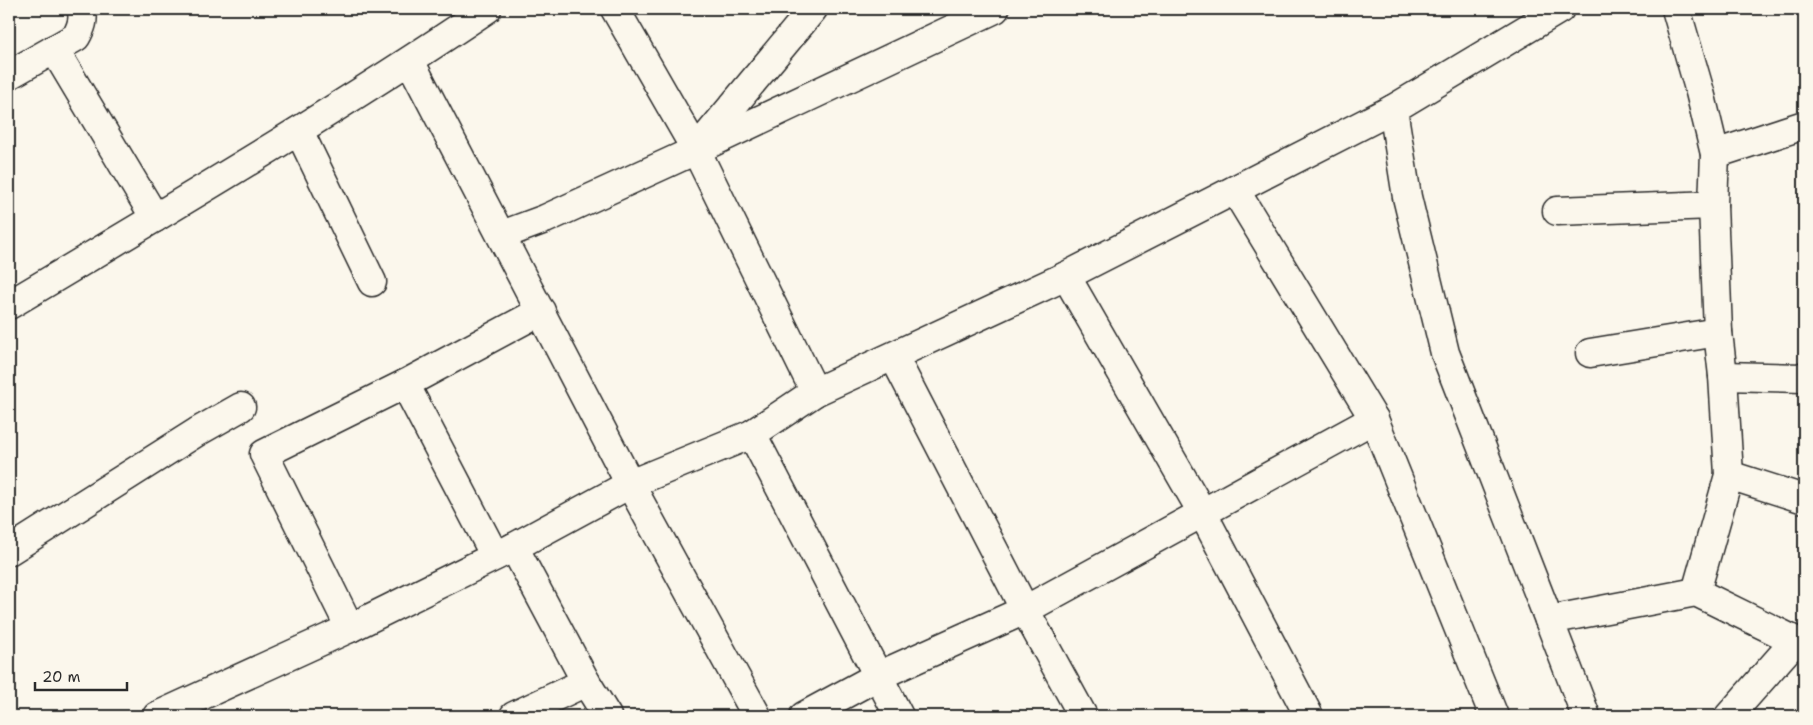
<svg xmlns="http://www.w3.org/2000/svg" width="1813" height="725" viewBox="0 0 1813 725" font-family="'Shantell Sans',sans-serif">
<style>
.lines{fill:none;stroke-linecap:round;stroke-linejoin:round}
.minor-casing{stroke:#2b2b2b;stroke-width:31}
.tertiary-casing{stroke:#2b2b2b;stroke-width:31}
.minor{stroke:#fbf7ec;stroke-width:28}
.tertiary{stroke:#fbf7ec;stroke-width:28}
</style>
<rect width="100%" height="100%" fill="#fbf7ec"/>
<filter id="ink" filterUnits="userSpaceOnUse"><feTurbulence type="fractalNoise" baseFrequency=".02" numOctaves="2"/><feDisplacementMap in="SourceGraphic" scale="10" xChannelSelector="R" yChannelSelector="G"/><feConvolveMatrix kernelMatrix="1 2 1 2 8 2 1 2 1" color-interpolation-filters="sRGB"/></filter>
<g filter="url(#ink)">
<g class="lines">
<defs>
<g id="minor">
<polyline points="615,9 696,150"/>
<polyline points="813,9 696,150 815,392"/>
<polyline points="1676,9 1700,92 1715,154 1713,205 1718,332 1723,376 1729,475 1696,592"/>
<polyline points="54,49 155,218"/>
<polyline points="410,61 630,484 757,716"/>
<path d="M9 75 76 37C81 28 85 19 81 9"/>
<polyline points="1393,109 1407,197 1445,353 1549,620"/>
<polyline points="299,131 372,282"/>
<polyline points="1715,154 1804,125"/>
<polyline points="1235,190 1374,419 1494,716"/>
<polyline points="1557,211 1713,205"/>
<polyline points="502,235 545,219 696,150 995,9"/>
<polyline points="1066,276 1202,512 1309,716"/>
<path d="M9 305C170 209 332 114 487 9"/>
<polyline points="1590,353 1718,332"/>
<polyline points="894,357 1025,610 1083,716"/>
<polyline points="1723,376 1803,378 1804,376"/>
<polyline points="405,384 495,556"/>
<polyline points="752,434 899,716"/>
<polyline points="1729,475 1804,499"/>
<polyline points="514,547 586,682 607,716"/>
<polyline points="9,551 197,432 241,407"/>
<polyline points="350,628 264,454 405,384 541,311"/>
<polyline points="514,716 586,682"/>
<polyline points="804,716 878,676 1025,610 1374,419"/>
<polyline points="1586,716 1549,620 1696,592 1804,645"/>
<polyline points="1729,716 1795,641"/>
</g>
<polyline id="tertiary" points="157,716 350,628 514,547 630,484 752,434 815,392 1066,276 1393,109 1560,9"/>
</defs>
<!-- minor casing -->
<use href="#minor" class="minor-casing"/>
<!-- tertiary casing -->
<use href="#tertiary" class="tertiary-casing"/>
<!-- minor -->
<use href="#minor" class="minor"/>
<!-- tertiary -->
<use href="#tertiary" class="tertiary"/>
</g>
</g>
<!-- margin -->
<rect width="1813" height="725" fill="none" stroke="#fbf7ec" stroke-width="30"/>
<rect x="15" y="15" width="1783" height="695" fill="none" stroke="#2b2b2b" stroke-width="2" filter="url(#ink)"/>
<!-- scale -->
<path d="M35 682v8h92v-8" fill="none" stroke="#2b2b2b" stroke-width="2.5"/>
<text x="42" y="682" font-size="15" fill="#2b2b2b" stroke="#fbf7ec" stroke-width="4" paint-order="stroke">20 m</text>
</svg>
